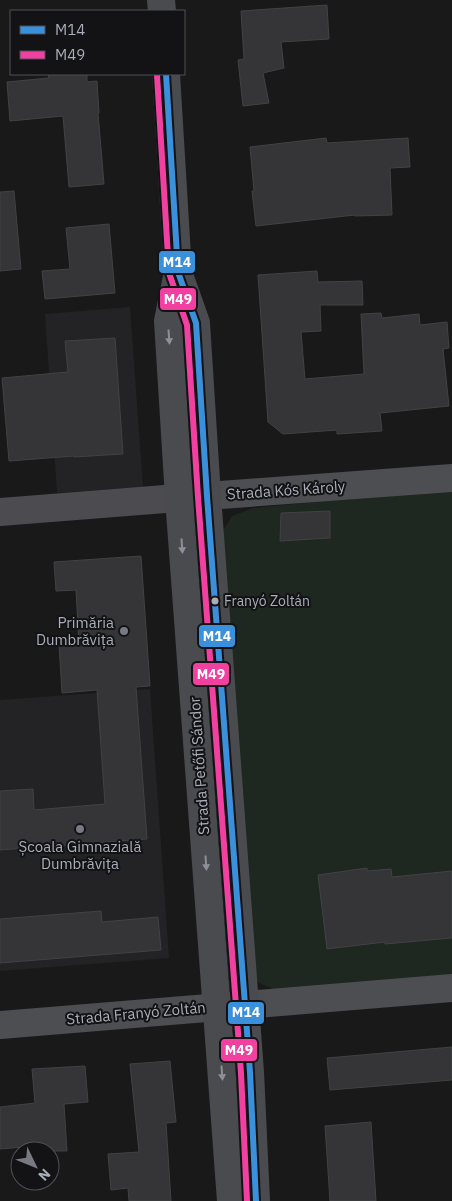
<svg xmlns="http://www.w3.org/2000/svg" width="452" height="1201" viewBox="0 0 452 1201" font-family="'IBM Plex Sans',sans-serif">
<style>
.built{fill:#232325}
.green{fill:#1e2720}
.building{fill:#353537;stroke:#414245}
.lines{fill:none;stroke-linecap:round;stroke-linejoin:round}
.street{stroke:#4d4e52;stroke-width:28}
.secondary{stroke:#4c4c50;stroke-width:28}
.primary{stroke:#4a4b4e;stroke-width:28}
.bus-1-casing{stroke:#131315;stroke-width:10}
.bus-2-casing{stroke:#131315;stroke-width:10}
.bus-1{stroke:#3a90db;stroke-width:6}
.bus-2{stroke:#f240a1;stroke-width:6}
.oneway{fill:#8c909a}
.bus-dot{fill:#a9aebb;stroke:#131315;stroke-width:2}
.poi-dot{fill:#777a82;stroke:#131315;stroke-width:2}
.labels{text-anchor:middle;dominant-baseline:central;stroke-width:4;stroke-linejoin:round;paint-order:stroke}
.bus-label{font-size:14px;fill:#a9aebb;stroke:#131315;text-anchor:start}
.street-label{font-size:15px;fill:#a9aebb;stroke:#131315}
.poi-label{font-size:15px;fill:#a9aebb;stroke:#131315;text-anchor:end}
.line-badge{stroke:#131315;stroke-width:2}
.badge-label{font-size:14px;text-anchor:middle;font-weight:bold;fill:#fff}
</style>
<rect width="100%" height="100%" fill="#191919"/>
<!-- built -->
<g class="built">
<polygon points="130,307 143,487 57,493 45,314"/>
<polygon points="150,689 169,958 0,971 0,700"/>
</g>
<!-- green -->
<polygon class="green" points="452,488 452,979 276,990 259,983 249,970 220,535 232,516 253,508"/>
<!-- building -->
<g class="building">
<polygon points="327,5 329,39 281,42 284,68 263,73 269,103 243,106 238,60 244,59 241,11"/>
<polygon points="48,74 87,74 87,82 97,81 99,113 98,113 104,184 69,187 63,116 10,121 7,82 49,78"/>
<polygon points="326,138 327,143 408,138 410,167 390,168 392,215 355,216 355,215 256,226 252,191 254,191 250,147"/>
<polygon points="14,191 21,269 0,271 0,192"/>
<polygon points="109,224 115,293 45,299 42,271 70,269 66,228"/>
<polygon points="317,271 318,282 362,281 363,305 320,305 321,331 301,332 305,379 364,374 361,314 381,313 382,318 419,314 420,325 447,322 449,348 443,349 449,406 380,413 382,431 337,434 337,430 283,434 268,422 258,275"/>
<polygon points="115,338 123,454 74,457 74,456 9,461 2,378 68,372 65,341"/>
<polygon points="330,511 330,538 280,541 281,513"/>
<polygon points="141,556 150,686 136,687 147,839 0,850 0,791 33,789 34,810 105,804 97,690 62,693 59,644 79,643 76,590 56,591 54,562"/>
<polygon points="367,868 367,871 391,869 392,877 452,871 452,938 385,944 385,942 327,949 318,875"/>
<polygon points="101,911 102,922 158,917 161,950 0,963 0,919"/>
<polygon points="452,1047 452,1080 330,1090 327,1058"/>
<polygon points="170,1061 176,1122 166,1123 171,1201 129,1201 128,1188 111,1190 108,1154 139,1152 130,1064"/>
<polygon points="85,1066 88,1102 64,1104 67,1151 35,1151 35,1146 0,1149 0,1107 35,1103 32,1069"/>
<polygon points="371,1122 376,1201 330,1201 325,1126"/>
</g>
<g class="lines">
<!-- street -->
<g class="street">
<polyline points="207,496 452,478"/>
<polyline points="0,1025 452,988"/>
</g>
<!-- secondary -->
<polyline class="secondary" points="0,512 203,496"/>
<!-- primary -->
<g class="primary">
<polyline points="161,0 162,11"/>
<polyline points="166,74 178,272 168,321 179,498 231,1201"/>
<polyline points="178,272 196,323 207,496 250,1072 256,1201"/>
</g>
<defs>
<polyline id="bus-1" points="166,74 178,272 196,323 207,496 250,1072 256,1201"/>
<polyline id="bus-2" points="157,75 169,273 187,325 198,497 241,1073 247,1201"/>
</defs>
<!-- bus-1 casing -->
<use href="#bus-1" class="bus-1-casing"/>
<!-- bus-2 casing -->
<use href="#bus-2" class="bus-2-casing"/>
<!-- bus-1 -->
<use href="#bus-1" class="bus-1"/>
<!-- bus-2 -->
<use href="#bus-2" class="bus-2"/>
</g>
<!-- one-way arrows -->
<defs><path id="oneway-solid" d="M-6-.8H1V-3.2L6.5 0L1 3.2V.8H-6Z" transform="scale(1.25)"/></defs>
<g class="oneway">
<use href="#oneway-solid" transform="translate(169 337) rotate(86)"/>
<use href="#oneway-solid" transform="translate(182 546) rotate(86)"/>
<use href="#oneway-solid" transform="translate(206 863) rotate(86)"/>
<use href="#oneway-solid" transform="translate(222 1073) rotate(86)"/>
</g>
<!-- markers -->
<circle class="bus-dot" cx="215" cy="601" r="4.5"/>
<g class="poi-dot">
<circle cx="124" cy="631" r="5"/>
<circle cx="80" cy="829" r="5"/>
</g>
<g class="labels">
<!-- bus labels -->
<g class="bus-label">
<text x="224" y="601">Franyó Zoltán</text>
</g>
<!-- street labels -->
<g class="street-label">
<text transform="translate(286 490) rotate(-4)">Strada Kós Károly</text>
<text transform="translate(199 766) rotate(-94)">Strada Petőfi Sándor</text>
<text transform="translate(136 1013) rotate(-5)">Strada Franyó Zoltán</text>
</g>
<!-- poi labels -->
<g class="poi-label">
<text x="114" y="622">Primăria<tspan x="114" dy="17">Dumbrăvița</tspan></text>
<text x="80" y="846" text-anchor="middle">Școala Gimnazială<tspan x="80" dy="17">Dumbrăvița</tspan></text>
</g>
</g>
<g class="line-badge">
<rect x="158" y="250" width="38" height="24" rx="5" fill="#3a90db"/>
<rect x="159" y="287" width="38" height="24" rx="5" fill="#f240a1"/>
<rect x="198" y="624" width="38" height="24" rx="5" fill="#3a90db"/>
<rect x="192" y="662" width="38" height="24" rx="5" fill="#f240a1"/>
<rect x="227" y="1001" width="38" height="24" rx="5" fill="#3a90db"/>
<rect x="220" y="1038" width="38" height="24" rx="5" fill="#f240a1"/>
</g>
<g class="badge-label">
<text x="177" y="267">M14</text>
<text x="178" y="304">M49</text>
<text x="217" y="641">M14</text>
<text x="211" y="679">M49</text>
<text x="246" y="1017">M14</text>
<text x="239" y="1055">M49</text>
</g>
<!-- legend -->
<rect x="10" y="10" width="175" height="65" fill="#131315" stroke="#4f5157"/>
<rect x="20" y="26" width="25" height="8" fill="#3a90db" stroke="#4f5157"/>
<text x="55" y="35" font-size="15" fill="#a9aebb">M14</text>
<rect x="20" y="51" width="25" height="8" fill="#f240a1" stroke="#4f5157"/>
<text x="55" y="60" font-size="15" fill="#a9aebb">M49</text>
<!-- north arrow -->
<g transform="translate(35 1166) rotate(133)"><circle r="24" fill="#131315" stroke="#4f5157"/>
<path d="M0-4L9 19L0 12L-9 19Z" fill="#777a82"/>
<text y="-8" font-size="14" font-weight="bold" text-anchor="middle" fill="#a9aebb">N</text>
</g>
</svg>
